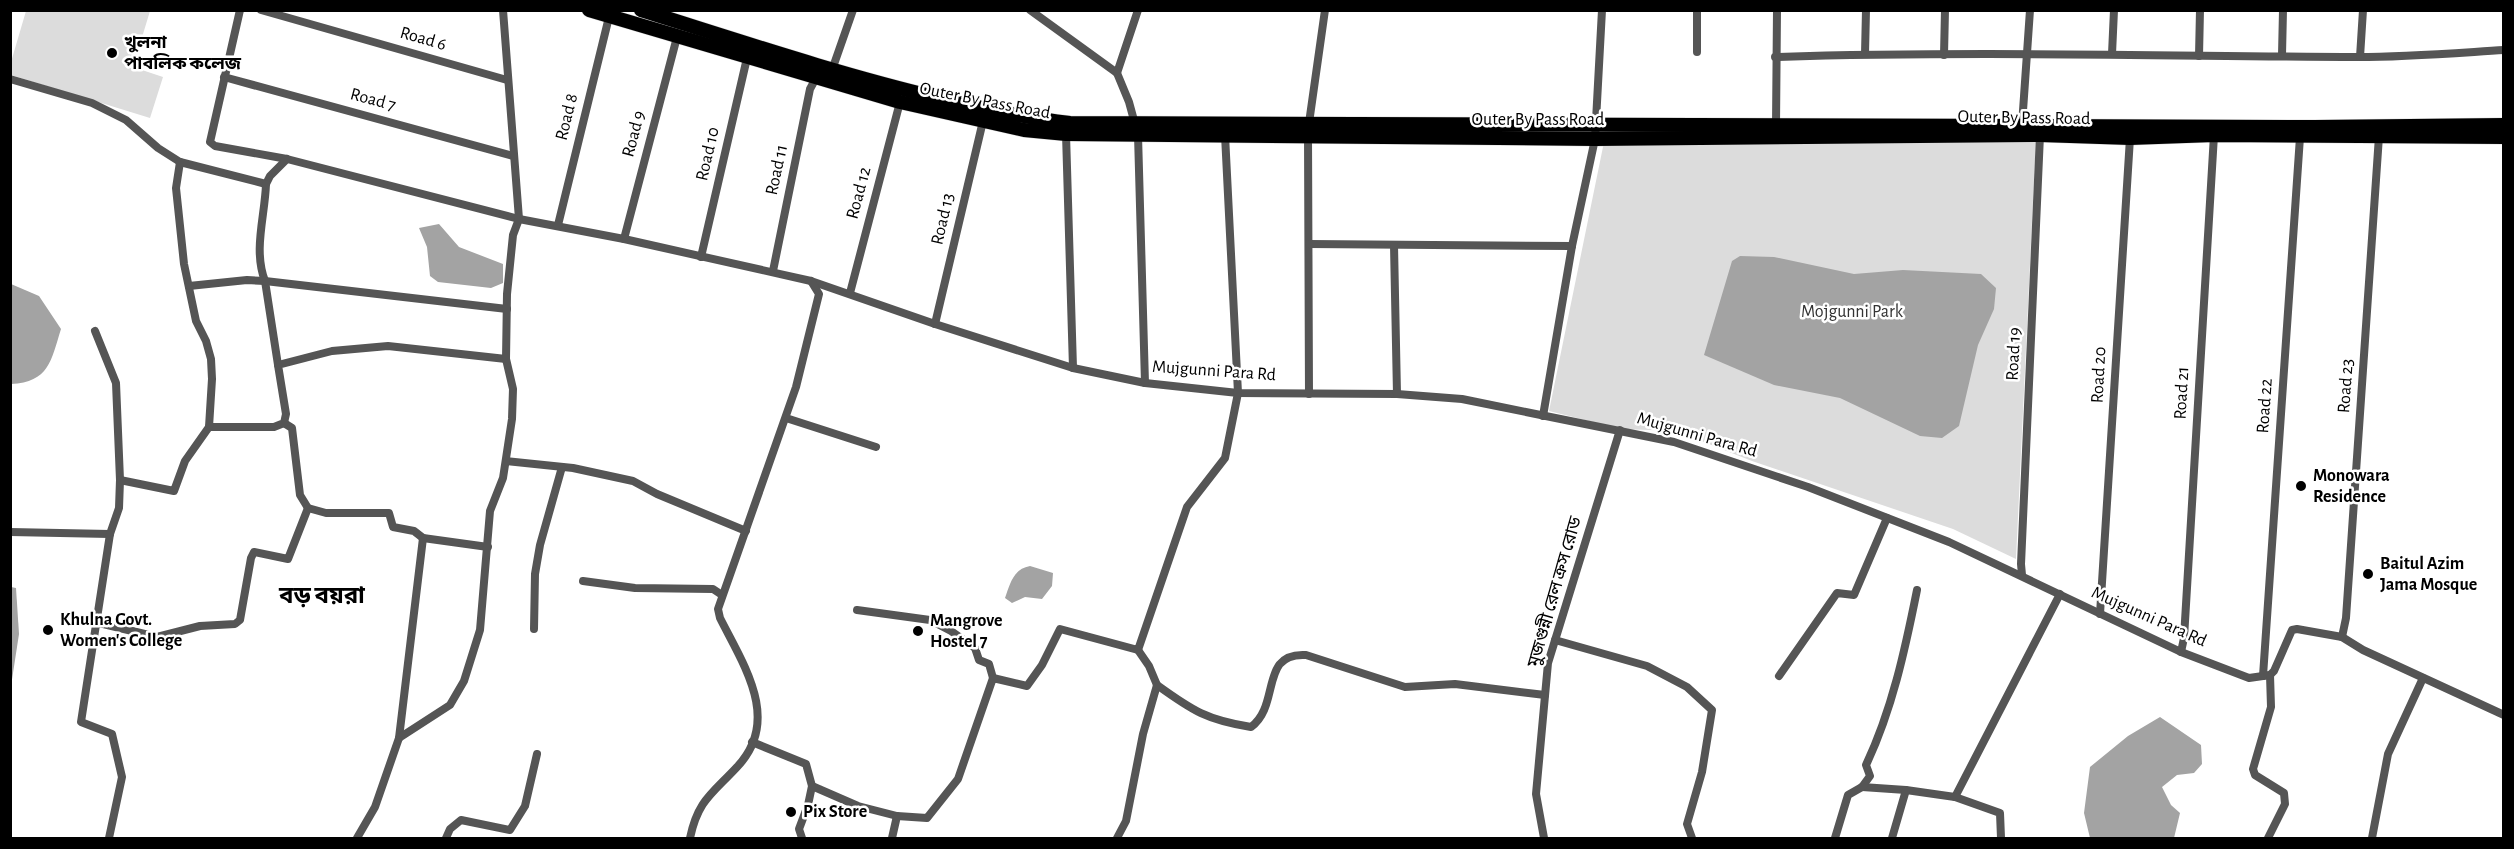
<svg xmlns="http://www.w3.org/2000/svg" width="2514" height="849" viewBox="0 0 2514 849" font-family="'Alegreya Sans','Noto Sans Bengali',sans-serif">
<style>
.green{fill:#dcdcdc}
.water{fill:#a3a3a3}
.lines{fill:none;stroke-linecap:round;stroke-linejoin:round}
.primary-casing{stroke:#dbdbdb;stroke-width:15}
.street{stroke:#555;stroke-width:8}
.primary{stroke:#000;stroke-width:14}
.poi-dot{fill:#000;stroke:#fff;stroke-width:2}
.labels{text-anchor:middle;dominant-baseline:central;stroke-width:5;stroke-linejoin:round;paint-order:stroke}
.street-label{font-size:18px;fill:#000;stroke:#fff}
.poi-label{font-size:18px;font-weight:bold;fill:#000;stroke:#fff;text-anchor:start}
.park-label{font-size:18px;fill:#333;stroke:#fff}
.district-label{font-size:24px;font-weight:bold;fill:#000;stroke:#fff}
</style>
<rect width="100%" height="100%" fill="#fff"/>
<!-- green -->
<g class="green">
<polygon points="26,11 150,11 133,67 163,77 150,118 11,75 11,62"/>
<polygon points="2036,137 2016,559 1953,529 1752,461 1676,431 1621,429 1549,411 1604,142"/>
</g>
<!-- water -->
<g class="water">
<polygon points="439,224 459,247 503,264 503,283 491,288 438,282 430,276 427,247 419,228"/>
<polygon points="1740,256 1774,257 1854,274 1903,270 1981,274 1996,288 1994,309 1978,345 1959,426 1942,438 1920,436 1840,398 1774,385 1704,355 1732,261"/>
<path d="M11 284 39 296 61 329C51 361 49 382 11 384Z"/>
<path d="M1030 566 1053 573 1052 586 1042 599 1025 597 1012 603 1005 598C1010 584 1013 569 1030 566Z"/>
<polygon points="11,587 16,588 19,634 11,686"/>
<polygon points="2160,717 2201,745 2202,764 2194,773 2177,775 2162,787 2171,805 2180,813 2174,838 2090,838 2084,813 2090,767 2128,736"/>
</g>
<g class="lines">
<defs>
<g id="primary">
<polyline points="589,10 900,102 1024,130 1066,134 1595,139 2040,135 2130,138 2214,135 2504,137"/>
<path d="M641 10C740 41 838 74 939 98 983 108 1025 118 1070 123L2315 127 2504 125"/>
</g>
</defs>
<!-- primary casing -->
<use href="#primary" class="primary-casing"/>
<!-- street -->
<g class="street">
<polyline points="240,10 210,142 215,146 287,159 519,219 624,239 811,281 935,324 1073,368 1145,383 1238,393 1397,394 1462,399 1674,442 1808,487 1949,542 2181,652 2249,678 2270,675 2274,671 2292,630 2297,629 2342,637 2363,650 2504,715"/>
<polyline points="261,10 507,80"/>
<polyline points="1030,10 1117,73"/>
<polyline points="1138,10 1117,73 1129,102 1138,135 1145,383"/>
<polyline points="1697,52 1697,10"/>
<polyline points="1865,54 1866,10"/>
<polyline points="2112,54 2114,10"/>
<polyline points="1944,55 1945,10"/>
<polyline points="2282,55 2283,10"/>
<polyline points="2199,56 2200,10"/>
<path d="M1775 57C1969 51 2164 56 2358 57 2406 57 2455 53 2504 50"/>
<polyline points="2360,57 2363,10"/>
<polyline points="832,70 853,10"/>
<polyline points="224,77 513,156"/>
<polyline points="10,79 92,103 126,120 158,148 180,162 266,184 270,176 287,159"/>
<polyline points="1309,123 1325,10"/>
<polyline points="1776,125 1777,10"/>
<polyline points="2022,125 2030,10"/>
<polyline points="1066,134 1073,368"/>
<polyline points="1308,135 1309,394"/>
<path d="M266 184C265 216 253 250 265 281L278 365"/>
<polyline points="558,225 609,17"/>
<polyline points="624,239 677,37"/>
<polyline points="1309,244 1572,246"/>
<polyline points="1394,245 1397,394"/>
<polyline points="701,257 747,58"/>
<polyline points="773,271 810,89 816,78"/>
<polyline points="189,286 247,280 265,281 507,309"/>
<polyline points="850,293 900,102"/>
<polyline points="935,324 983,121"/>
<polyline points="95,331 116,383 120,480"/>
<polyline points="1543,416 1572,246 1595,139 1602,10"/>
<polyline points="786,418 876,447"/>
<polyline points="284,423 292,428 300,495 308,508 326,513 389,513 393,527 414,531 423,538 488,547"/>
<polyline points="209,427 274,427 284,423 286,414 278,365 332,351 388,346 506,359"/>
<polyline points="506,461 573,468 633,481 657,494 746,531"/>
<polyline points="10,532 110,534"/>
<polyline points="2022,575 2021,564 2040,135"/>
<polyline points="583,581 635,588 713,589 722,595"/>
<polyline points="857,610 930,620 951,631 975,648 979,660 989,664 993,678"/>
<polyline points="2100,614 2130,138"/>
<polyline points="95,622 157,637 200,626 235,624 240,620 251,558 254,552 288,559 308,508"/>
<polyline points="534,629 535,574 540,545 562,467"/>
<polyline points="2342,637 2346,618 2379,136"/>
<polyline points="1555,640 1647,666 1687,687 1712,710 1702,772 1687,824 1692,838"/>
<polyline points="2181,652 2184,638 2214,135"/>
<polyline points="1779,676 1837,593 1854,595 1887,518"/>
<polyline points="2263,676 2300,137"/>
<path d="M1157 685C1193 711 1207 720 1251 727 1281 705 1259 652 1306 655L1405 687 1455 684 1545 695"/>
<polyline points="399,738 423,538"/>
<polyline points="752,742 806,764 812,786"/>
<polyline points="1862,787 1906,790 1955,797 2060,594"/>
<polyline points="1955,797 2000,813 2001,838"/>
<polyline points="109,838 122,777 112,734 81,722 110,534 119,508 120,480 174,491 185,461 209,427 212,379 211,359 206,341 196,321 184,264 176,188 180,162"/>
<polyline points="357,838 375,807 399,738 450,705 464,681 480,630 490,511 503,478 512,419 513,389 506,359 507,294 513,235 519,219 503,10"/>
<polyline points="446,838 450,829 461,820 510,830 525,806 537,754"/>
<path d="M690 838C698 800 712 794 737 767 782 720 743 664 720 618L718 609 796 387 819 294 811 281"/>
<polyline points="802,838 799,829 808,805 812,786 858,806 897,816"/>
<polyline points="892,838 897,816 927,818 958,779 993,678 1027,686 1042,665 1060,629 1138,650 1187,507 1225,458 1238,393 1225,135"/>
<polyline points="1117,838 1126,821 1143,734 1157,685 1149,666 1138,650"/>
<polyline points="1544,838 1536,794 1548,663 1620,430"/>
<path d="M1835 838 1848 795 1862 787 1870 776 1866 765C1892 710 1905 650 1917 590"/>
<polyline points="1892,838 1906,790"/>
<polyline points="2268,838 2285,804 2284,793 2255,775 2253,769 2271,707 2270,675"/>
<polyline points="2372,838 2388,754 2423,678"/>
</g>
<!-- primary -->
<use href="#primary" class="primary"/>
</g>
<!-- markers -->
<g class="poi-dot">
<circle cx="112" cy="53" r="6"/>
<circle cx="2301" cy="486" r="6"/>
<circle cx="2368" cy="574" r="6"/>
<circle cx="48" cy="630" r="6"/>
<circle cx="918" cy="631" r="6"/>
<circle cx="791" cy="812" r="6"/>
</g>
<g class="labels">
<!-- street labels -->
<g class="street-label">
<text transform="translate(423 39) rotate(16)">Road 6</text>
<text transform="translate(373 100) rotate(15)">Road 7</text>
<text transform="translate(985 101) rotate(11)">Outer By Pass Road</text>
<text transform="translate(567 117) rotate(-76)">Road 8</text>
<text transform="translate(2024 118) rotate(1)">Outer By Pass Road</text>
<text x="1538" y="120">Outer By Pass Road</text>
<text transform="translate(634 134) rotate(-75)">Road 9</text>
<text transform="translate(708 154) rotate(-77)">Road 10</text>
<text transform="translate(777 170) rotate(-78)">Road 11</text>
<text transform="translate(859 193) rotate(-75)">Road 12</text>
<text transform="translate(943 219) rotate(-77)">Road 13</text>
<text transform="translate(2014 354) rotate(-87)">Road 19</text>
<text transform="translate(1214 371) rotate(4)">Mujgunni Para Rd</text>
<text transform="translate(2099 375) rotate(-87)">Road 20</text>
<text transform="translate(2346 386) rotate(-86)">Road 23</text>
<text transform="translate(2182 393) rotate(-87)">Road 21</text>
<text transform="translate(2265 406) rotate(-86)">Road 22</text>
<text transform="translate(1697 435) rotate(16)">Mujgunni Para Rd</text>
<text transform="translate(1555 592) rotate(-74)">মুজগুন্নী রেল ক্রস রোড</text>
<text transform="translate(2149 617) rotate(24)">Mujgunni Para Rd</text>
</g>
<!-- poi labels -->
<g class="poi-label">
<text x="124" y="43">খুলনা<tspan x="124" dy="21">পাবলিক কলেজ</tspan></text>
<text x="2313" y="476">Monowara<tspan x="2313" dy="21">Residence</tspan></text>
<text x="2380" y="564">Baitul Azim<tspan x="2380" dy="21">Jama Mosque</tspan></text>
<text x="60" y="620">Khulna Govt.<tspan x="60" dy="21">Women's College</tspan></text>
<text x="930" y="621">Mangrove<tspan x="930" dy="21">Hostel 7</tspan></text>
<text x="803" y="812">Pix Store</text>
</g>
<!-- park labels -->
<g class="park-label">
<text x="1852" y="312">Mojgunni Park</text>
</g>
<!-- district labels -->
<g class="district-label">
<text x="322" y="596">বড় বয়রা</text>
</g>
</g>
<!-- border -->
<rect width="2514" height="849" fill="none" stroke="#000000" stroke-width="24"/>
</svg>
